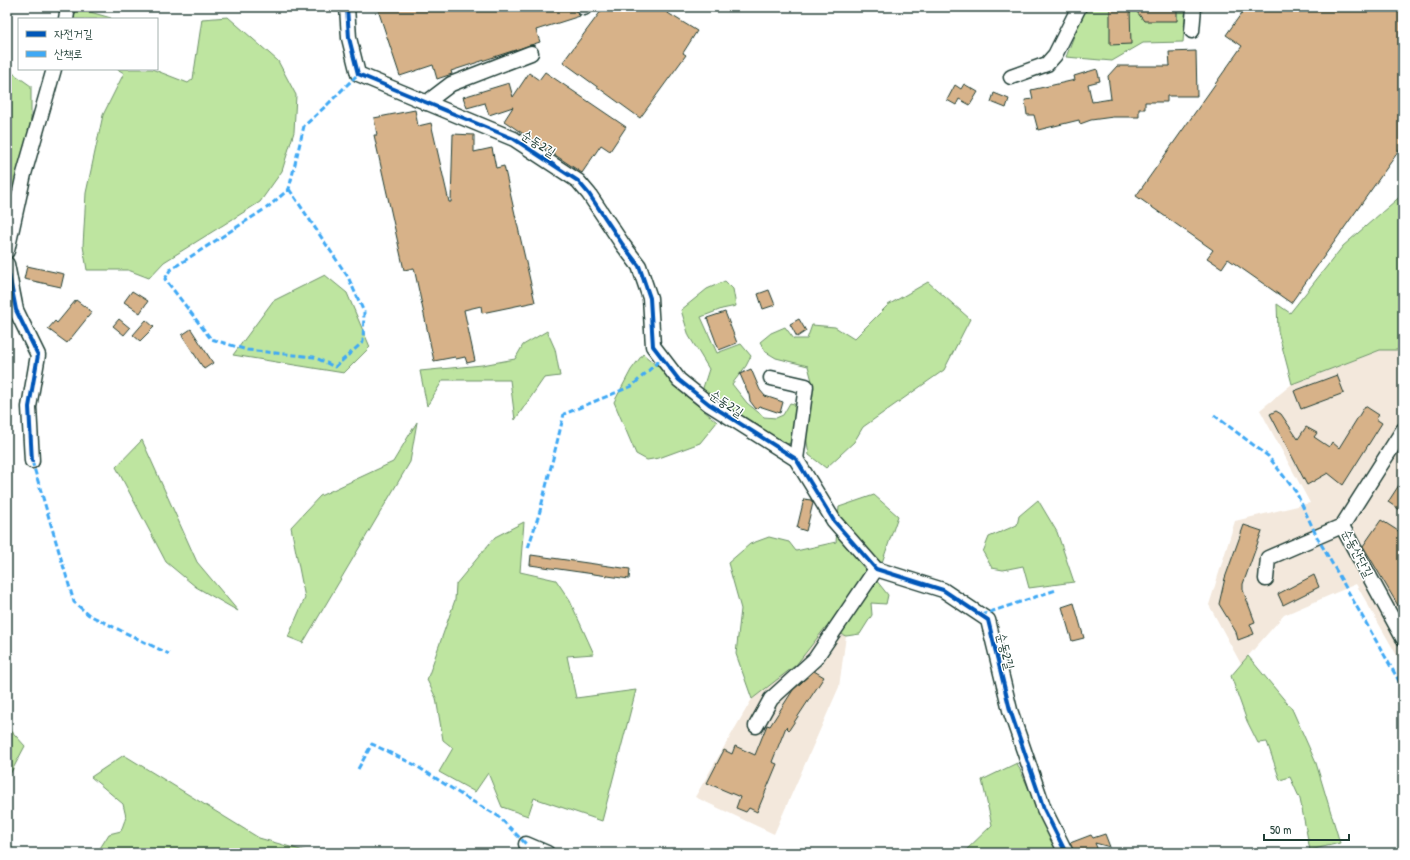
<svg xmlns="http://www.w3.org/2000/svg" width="1410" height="860" viewBox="0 0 1410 860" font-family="'Patrick Hand','Poor Story',sans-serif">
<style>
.built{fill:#f3e8dc}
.green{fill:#bee5a0;stroke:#6e916a}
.building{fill:#d7b289;stroke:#1f3d34}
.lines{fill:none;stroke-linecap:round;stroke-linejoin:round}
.minor-casing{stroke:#1f3d34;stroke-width:17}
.minor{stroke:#fff;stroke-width:14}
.quiet{stroke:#3fa9f5;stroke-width:3;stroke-dasharray:6 3;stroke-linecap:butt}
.cycleway-casing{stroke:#fff;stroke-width:6}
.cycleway{stroke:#0057b8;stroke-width:4}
.labels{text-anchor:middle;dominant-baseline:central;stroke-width:3;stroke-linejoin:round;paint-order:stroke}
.street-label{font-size:13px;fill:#1f3d34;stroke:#fff}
</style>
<rect width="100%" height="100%" fill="#fff"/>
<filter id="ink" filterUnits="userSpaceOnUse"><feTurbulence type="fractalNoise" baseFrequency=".025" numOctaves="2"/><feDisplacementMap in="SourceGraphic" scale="8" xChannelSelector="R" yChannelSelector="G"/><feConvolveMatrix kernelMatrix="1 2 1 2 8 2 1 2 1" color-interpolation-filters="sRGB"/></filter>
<g filter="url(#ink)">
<!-- built -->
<g class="built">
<polygon points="1380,350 1403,350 1403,666 1356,584 1284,615 1241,664 1209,605 1235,521 1310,503 1260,410 1292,384"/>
<polygon points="825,628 846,636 839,687 774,834 695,797 752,699 796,665"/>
</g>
<!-- green -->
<g class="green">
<polygon points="73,7 111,18 111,19 71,19"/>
<polygon points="1085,7 1186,7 1183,42 1143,43 1112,61 1066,57"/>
<polygon points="228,17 278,61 296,95 294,132 282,171 260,202 164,262 149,278 128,270 87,270 83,246 86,193 103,115 124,73 117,69 152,69 188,83 193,79 202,19"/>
<polygon points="7,69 31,86 31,120 7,239"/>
<polygon points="1403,194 1403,350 1380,350 1292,384 1278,331 1277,304 1290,313 1343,246"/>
<polygon points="325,275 347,293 370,347 344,373 233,355 273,301"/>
<polygon points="725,281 733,289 736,306 722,309 701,317 717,353 741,344 751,356 746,366 732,384 747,403 764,417 776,418 783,415 790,403 798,405 792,443 785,444 722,407 702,391 709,369 689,336 681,310 707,289"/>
<polygon points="928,282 970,319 944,370 863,427 854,442 826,468 809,455 805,429 812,381 808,366 776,358 766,352 760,342 771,333 785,327 794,339 807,339 812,325 835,327 854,339 888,305"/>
<polygon points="547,331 555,349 560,376 544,378 515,420 510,380 443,380 427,406 420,371 482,365 515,359 523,345"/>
<polygon points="643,354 662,370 676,387 717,422 700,443 659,458 647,460 636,454 614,402 631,370"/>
<polygon points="417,422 410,462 303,643 288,637 305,598 291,527 320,496 393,462"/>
<polygon points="142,440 197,562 238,611 196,587 166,562 116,467"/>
<polygon points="874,495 898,516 876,580 888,595 886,604 871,603 872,615 860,634 846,636 825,628 796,665 752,699 736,654 741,609 728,563 750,544 769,537 789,542 796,551 836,542 839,507"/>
<polygon points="1038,500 1057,532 1074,582 1029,588 1023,566 1003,570 992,568 983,552 989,537 1017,525 1019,516"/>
<polygon points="524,522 520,572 556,580 570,601 594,654 567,656 576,698 636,690 602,821 534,798 528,816 502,807 488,773 475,792 439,772 453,748 443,740 436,698 427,680 455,600 456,584 495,537"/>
<polygon points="1248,656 1292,709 1316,763 1340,843 1310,850 1300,799 1290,777 1280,780 1267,742 1258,743 1247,721 1231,676"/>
<polygon points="7,726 25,746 7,780"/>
<polygon points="124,755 259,838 311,853 97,853 109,834 121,831 126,817 123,804 91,777"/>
<polygon points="1017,763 1058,853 963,853 992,825 982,780"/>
</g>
<!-- building -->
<g class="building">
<polygon points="377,7 576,7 576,12 580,16 536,30 540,42 451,71 452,74 437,79 433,65 400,76"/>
<polygon points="604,7 658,7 697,31 683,53 686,55 640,118 563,62"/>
<polygon points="1177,7 1177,21 1144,21 1134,8"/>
<polygon points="1246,7 1403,7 1403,145 1291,303 1228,259 1222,268 1207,258 1213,250 1136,196 1242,46 1226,35"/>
<polygon points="1110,9 1130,9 1131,44 1110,45"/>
<polygon points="1196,51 1197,96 1167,96 1167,102 1145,102 1145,109 1139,109 1139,117 1113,117 1091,120 1080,124 1079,120 1038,130 1034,115 1027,115 1025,100 1033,99 1031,90 1075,80 1074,76 1097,69 1100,81 1088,84 1092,102 1111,99 1108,76 1117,66 1170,66 1169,52"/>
<polygon points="545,72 626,127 610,151 601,145 582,173 504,121 513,107 489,115 485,103 467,108 463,97 509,83 513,97 529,73 539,80"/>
<polygon points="964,84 978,92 970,105 959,99 956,105 947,100 955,85 961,89"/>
<polygon points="994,93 1009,99 1006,108 991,102"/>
<polygon points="415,110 418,126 431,123 449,202 451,202 453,134 474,135 474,152 492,148 496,168 504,166 535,302 482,313 481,306 464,310 475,361 467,363 465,357 456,359 455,357 434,361 414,268 404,270 374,135 377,135 374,118"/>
<polygon points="27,266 64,274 61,287 24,279"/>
<polygon points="769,290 775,305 763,309 758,294"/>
<polygon points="132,291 148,301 140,313 124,302"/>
<polygon points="76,300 92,312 67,343 48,329 55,321 57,323"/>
<polygon points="725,312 737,343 719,350 707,318"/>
<polygon points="119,319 130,328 124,335 113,326"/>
<polygon points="799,319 806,331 797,337 790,324"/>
<polygon points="146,320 154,327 140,341 133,335"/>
<polygon points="191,329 213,363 204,369 182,335"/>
<polygon points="751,369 760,390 765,396 783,402 780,413 759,406 756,409 750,401 749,395 740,374"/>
<polygon points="1337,375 1344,393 1301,409 1294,391"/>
<polygon points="1365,406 1379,415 1376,419 1382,423 1343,485 1328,473 1307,485 1270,414 1276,411 1281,414 1298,439 1306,427 1317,433 1314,437 1329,447 1332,442 1339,448"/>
<polygon points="1403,479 1403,512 1388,502"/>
<polygon points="804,499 811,500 813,503 806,531 797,528"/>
<polygon points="1381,520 1403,534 1403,614 1363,546"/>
<polygon points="1244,525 1262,531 1243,584 1243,590 1255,622 1250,624 1254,634 1238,640 1236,632 1219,604 1225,578"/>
<polygon points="531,555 630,569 629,579 530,565"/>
<polygon points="1314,575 1319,587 1283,605 1278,594"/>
<polygon points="1074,603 1084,638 1072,641 1062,607"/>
<polygon points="814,671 824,677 789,730 786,727 772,762 777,764 757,812 749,808 746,812 736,808 740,797 707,783 724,750 732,754 735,746 755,755 767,725 770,726 793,690"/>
<polygon points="1105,834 1110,847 1095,843 1099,853 1074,853 1070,843 1091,835 1093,838"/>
</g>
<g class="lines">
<defs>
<g id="minor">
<polyline points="347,7 349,38 358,74 514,139 578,181 589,194 623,245 639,266 650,298 653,346 679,380 709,404 796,459 834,521 876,569 943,590 988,620 1010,710 1044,809 1066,853"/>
<polyline points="584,7 584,8"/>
<polyline points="66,19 68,7"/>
<polyline points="1192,31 1194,7"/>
<polyline points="1011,77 1047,64 1055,55 1079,7"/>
<polyline points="426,103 451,84 531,53"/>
<polyline points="7,251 24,174 54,69"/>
<polyline points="7,264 16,310 38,355 29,407 32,461"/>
<polyline points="771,378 806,386 796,459"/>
<polyline points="1403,430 1342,526 1403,638"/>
<polyline points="1266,579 1268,558 1342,526"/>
<polyline points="756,726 771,699 815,659 876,569"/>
<polyline points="526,844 547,853"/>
</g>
</defs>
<!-- minor casing -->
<use href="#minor" class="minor-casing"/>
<!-- minor -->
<use href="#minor" class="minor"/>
<!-- quiet -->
<g class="quiet">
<polyline points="289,189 348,277 364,312 363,342 335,367 314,357 247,350 211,339 165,279 170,270 268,207 289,189 304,126 327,105 358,74"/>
<polyline points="1214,415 1268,456 1296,492 1317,537 1403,688"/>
<polyline points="32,461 74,602 89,615 169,654"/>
<polyline points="528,548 540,511 564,414 632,386 662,358"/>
<polyline points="981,615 1056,590"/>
<polyline points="358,769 372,744 415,765 465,797 498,816 526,844"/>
</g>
<defs>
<g id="cycleway">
<polyline points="347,7 349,38 358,74 514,139 578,181 589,194 623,245 639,266 650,298 653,346 679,380 709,404 796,459 834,521 876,569 943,590 988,620 1010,710 1044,809 1066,853"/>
<polyline points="7,264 16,310 38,355 29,407 32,461"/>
</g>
</defs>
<!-- cycleway casing -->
<use href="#cycleway" class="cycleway-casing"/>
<!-- cycleway -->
<use href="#cycleway" class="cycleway"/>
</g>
</g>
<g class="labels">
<!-- street labels -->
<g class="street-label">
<text transform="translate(539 143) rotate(33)">순동2길</text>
<text transform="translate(727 403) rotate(34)">순동2길</text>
<text transform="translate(1358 553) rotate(63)">순동산단길</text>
<text transform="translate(1006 651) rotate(76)">순동2길</text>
</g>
</g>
<!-- margin -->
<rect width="1410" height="860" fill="none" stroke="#fff" stroke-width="24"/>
<rect x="12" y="12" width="1386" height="836" fill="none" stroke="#1f3d34" stroke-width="1.5" filter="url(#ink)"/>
<!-- legend -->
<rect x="18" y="18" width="140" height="52" fill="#ffffff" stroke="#a5b1ae"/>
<rect x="26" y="31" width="20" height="6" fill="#0057b8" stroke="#a5b1ae"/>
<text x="54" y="38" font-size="12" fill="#1f3d34">자전거길</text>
<rect x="26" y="51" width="20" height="6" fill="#3fa9f5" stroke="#a5b1ae"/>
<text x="54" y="58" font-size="12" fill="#1f3d34">산책로</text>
<!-- scale -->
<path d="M1264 834v6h85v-6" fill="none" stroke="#1f3d34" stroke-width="2"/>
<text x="1270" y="834" font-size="12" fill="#1f3d34" stroke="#ffffff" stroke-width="3" paint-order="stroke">50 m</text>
</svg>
